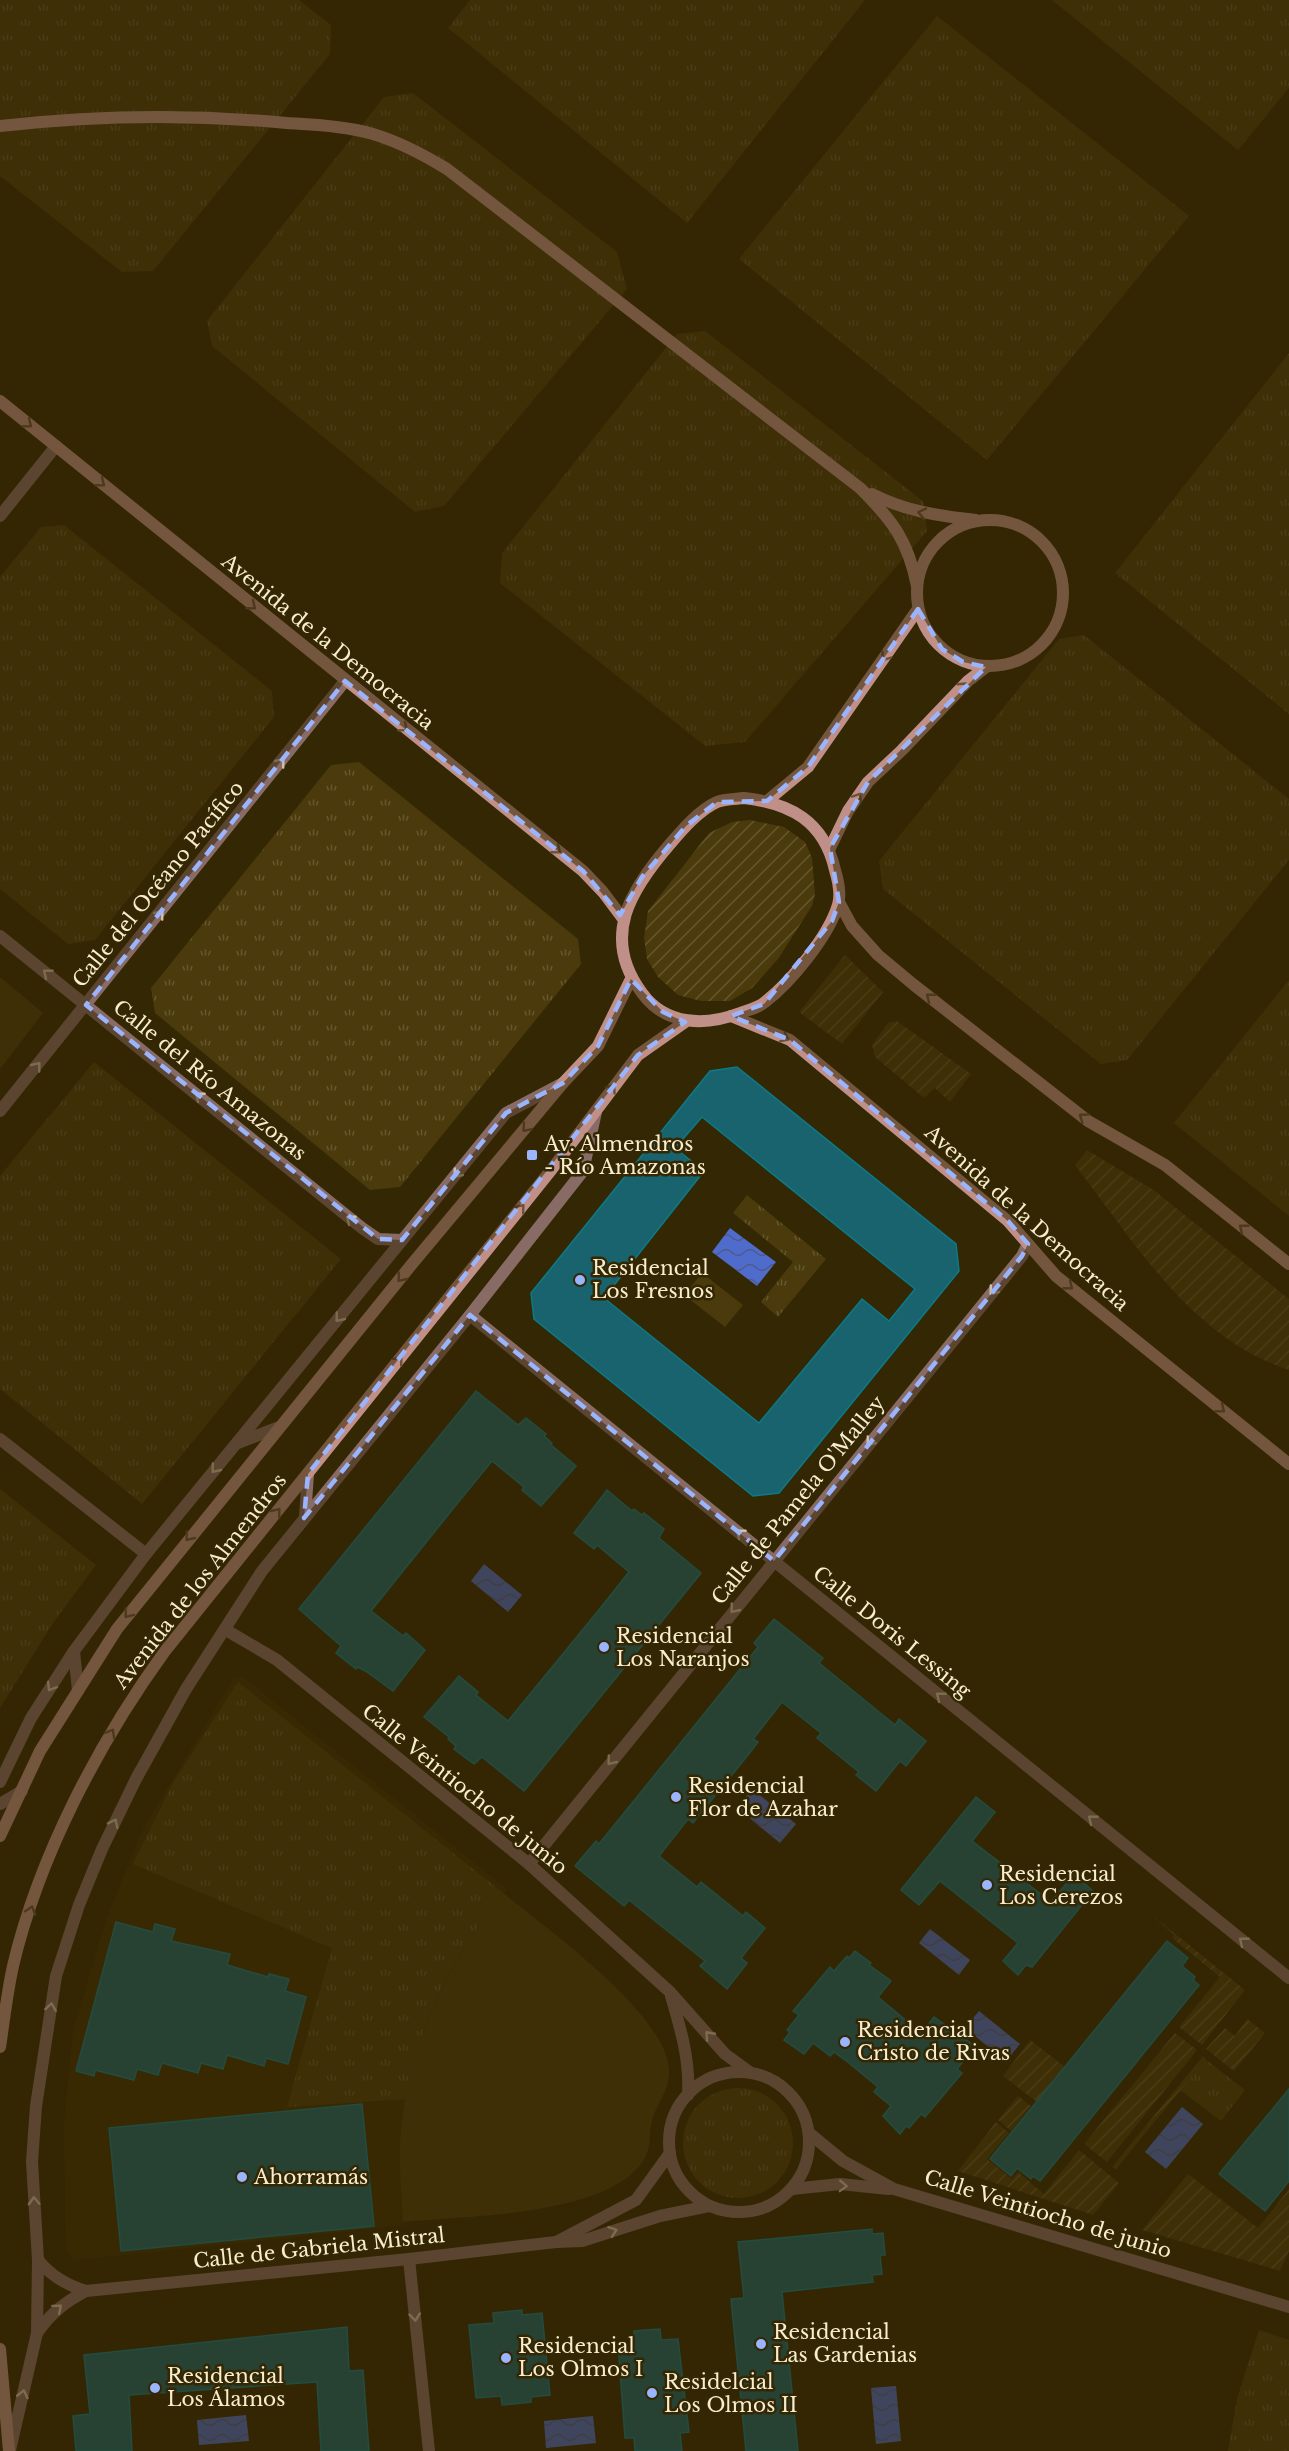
<svg xmlns="http://www.w3.org/2000/svg" width="1289" height="2451" viewBox="0 0 1289 2451" font-family="'Libre Baskerville',serif">
<style>
.built{fill:#3c2e04}
.grass{fill:url(#grass-tufts)}
.park{fill:#4a3a0c}
.garden{fill:url(#garden-furrows)}
.water{fill:url(#water-waves)}
.building{fill:#18636d;stroke:#0d7a87;stroke-width:1.5;fill-rule:evenodd}
.lines{fill:none;stroke-linecap:round;stroke-linejoin:round}
.street{stroke:#896b66;stroke-width:12}
.secondary{stroke:#c09088;stroke-width:12}
.oneway{stroke:#6c5139}
.oneway2{stroke:#d2c0a9}
.marked{fill:none;stroke:#9ab5fd;stroke-width:4.5;stroke-dasharray:12 8;stroke-linejoin:round}
.poi-dot{fill:#9ab5fd;stroke:#342704;stroke-width:2}
.labels{text-anchor:middle;dominant-baseline:central;stroke-width:5;stroke-linejoin:round;paint-order:stroke}
.street-label{font-size:20px;fill:#faedcd;stroke:#342704}
.poi-label{font-size:20px;fill:#faedcd;stroke:#342704;text-anchor:start}
</style>
<defs>
<pattern id="grass-tufts" width="24" height="20" patternUnits="userSpaceOnUse" patternTransform="scale(1.5)"><rect width="24" height="20" fill="#4a3a0c"/><path d="M3 7l-1-3M5 7V3M7 7l1-3M15 17l-1-3M17 17v-4M19 17l1-3" fill="none" stroke="#65572e"/></pattern>
<pattern id="garden-furrows" width="10" height="10" patternUnits="userSpaceOnUse" patternTransform="scale(1.5)"><rect width="10" height="10" fill="#4a3a0c"/><path d="M-1 1l2-2M0 10L10 0M9 11l2-2" fill="none" stroke="#65572e"/></pattern>
<pattern id="water-waves" width="16" height="10" patternUnits="userSpaceOnUse" patternTransform="scale(1.5)"><rect width="16" height="10" fill="#4f6ccd"/><path d="M0 5q4-4 8 0t8 0" fill="none" stroke="#4d5b8d"/></pattern>
</defs>
<rect width="100%" height="100%" fill="#342704"/>
<!-- built -->
<polygon class="built" points="234,1678 244,1678 507,1889 472,1938 403,2144 404,2225 74,2260 66,2248 64,2125 73,2031 107,1917 144,1827"/>
<!-- grass -->
<g class="grass">
<polygon points="0,0 299,0 331,25 330,54 153,271 122,272 0,176"/>
<polygon points="470,0 865,0 687,223 448,28"/>
<polygon points="1052,0 1289,0 1289,88 1238,150"/>
<polygon points="937,16 1189,216 987,460 739,259"/>
<polygon points="413,93 617,252 627,289 444,506 415,512 212,346 207,321 384,97"/>
<polygon points="705,331 924,502 927,531 745,742 705,746 500,583 502,553 677,334"/>
<polygon points="1289,353 1289,714 1115,573"/>
<polygon points="64,525 272,691 274,717 95,940 68,944 0,889 0,577 41,527"/>
<polygon points="1084,635 1289,799 1289,860 1127,1060 1101,1064 883,889 879,861 1059,639"/>
<polygon points="359,762 578,939 581,964 400,1187 370,1190 155,1013 151,988 331,765"/>
<polygon points="1289,980 1289,1216 1174,1123"/>
<polygon points="94,1062 341,1259 142,1504 0,1389 0,1176"/>
<polygon points="747,1195 826,1259 778,1317 761,1302 793,1262 733,1213"/>
<polygon points="0,1489 96,1565 53,1623 0,1708"/>
<path d="M238 1682 502 1892C456 1954 418 2022 407 2099L287 2107 332 1948 133 1864 174 1781Z"/>
<polygon points="1205,2059 1245,2090 1221,2121 1180,2090"/>
<circle cx="738" cy="2143" r="55"/>
<polygon points="1259,2330 1289,2340 1289,2451 1228,2451 1237,2399"/>
</g>
<!-- park -->
<g class="park">
<polygon points="0,977 43,1013 0,1069"/>
<polygon points="702,1273 743,1305 725,1327 684,1295"/>
<path d="M502 1892C543 1926 674 2018 669 2075 668 2091 658 2103 653 2117 647 2135 654 2146 641 2164 602 2216 465 2216 403 2222 402 2197 399 2170 400 2144 405 2050 447 1966 502 1892Z"/>
</g>
<!-- garden -->
<g class="garden">
<polygon points="750,820 784,827 805,842 812,858 815,894 812,906 778,959 752,988 730,1001 701,1001 678,995 658,977 647,959 644,938 648,911 709,833 732,822"/>
<polygon points="845,955 883,992 842,1044 799,1012"/>
<polygon points="897,1021 971,1074 950,1102 935,1088 924,1098 875,1057 872,1045 888,1023"/>
<path d="M1087 1150 1155 1191 1289 1299V1370C1191 1338 1135 1243 1075 1165Z"/>
<polygon points="1153,1916 1245,1990 1202,2045 1179,2027 1220,1977 1172,1938 1174,1935"/>
<polygon points="1247,2019 1265,2033 1234,2071 1206,2049 1225,2028 1235,2036"/>
<polygon points="1175,2033 1197,2050 1107,2162 1084,2144"/>
<polygon points="1030,2040 1065,2067 1037,2102 1003,2076"/>
<polygon points="1203,2056 1206,2059 1116,2169 1112,2167"/>
<polygon points="1018,2096 1031,2106 1011,2131 998,2120"/>
<polygon points="996,2122 1009,2133 987,2159 1012,2179 1018,2172 1044,2194 1079,2150 1119,2183 1093,2215 958,2171"/>
<polygon points="1188,2174 1258,2228 1289,2189 1289,2251 1280,2271 1142,2230"/>
</g>
<!-- water -->
<g class="water">
<polygon points="730,1228 776,1262 757,1286 712,1252"/>
<polygon points="484,1564 522,1595 508,1612 471,1581"/>
<polygon points="752,1789 796,1824 780,1843 737,1808"/>
<polygon points="930,1929 970,1960 959,1975 919,1943"/>
<polygon points="979,2011 1020,2044 1006,2061 965,2028"/>
<polygon points="1182,2107 1203,2124 1166,2169 1145,2152"/>
<polygon points="896,2386 901,2441 876,2444 871,2388"/>
<polygon points="246,2415 249,2441 199,2445 197,2420"/>
<polygon points="593,2416 596,2443 546,2448 544,2421"/>
</g>
<!-- building -->
<g class="building">
<path d="M737 1067 956 1244 959 1271 779 1493 753 1496 534 1319 531 1293 710 1071ZM702 1117 915 1289 889 1321 862 1299 759 1423 604 1298 704 1171 675 1148Z"/>
<polygon points="476,1391 518,1425 526,1418 546,1434 544,1436 552,1443 550,1444 576,1466 541,1506 522,1490 524,1487 492,1461 460,1500 371,1611 403,1636 406,1633 425,1650 393,1691 367,1672 358,1667 356,1669 336,1653 341,1646 299,1609"/>
<polygon points="607,1490 632,1511 634,1509 642,1515 644,1513 664,1529 659,1538 701,1573 524,1791 482,1757 474,1764 454,1749 456,1746 448,1739 449,1737 424,1717 459,1676 478,1692 476,1695 508,1721 598,1611 629,1572 597,1545 594,1549 574,1533"/>
<polygon points="774,1619 823,1658 819,1663 895,1725 899,1719 926,1741 906,1766 900,1761 876,1791 856,1775 859,1772 817,1738 821,1733 782,1702 753,1739 758,1742 748,1755 693,1823 688,1819 659,1856 697,1887 701,1882 743,1916 746,1912 765,1928 741,1958 747,1963 727,1989 700,1966 705,1961 629,1900 624,1906 575,1866 596,1841 599,1844 758,1647 754,1643"/>
<polygon points="976,1797 995,1812 972,1841 1051,1902 1074,1874 1093,1891 1032,1967 1026,1965 1018,1975 1003,1961 1018,1943 940,1881 919,1905 901,1890"/>
<polygon points="116,1922 153,1932 155,1924 175,1929 171,1941 230,1954 227,1965 268,1977 269,1974 289,1979 285,1991 306,1997 288,2064 266,2058 264,2066 227,2055 223,2069 201,2063 198,2073 162,2063 158,2075 137,2069 134,2080 95,2070 94,2076 76,2071"/>
<polygon points="1167,1941 1188,1958 1182,1966 1195,1977 1193,1980 1199,1985 1040,2181 1033,2176 1031,2179 1017,2168 1011,2176 990,2159"/>
<polygon points="855,1951 871,1963 869,1965 891,1981 878,1997 921,2033 934,2017 972,2044 966,2052 969,2054 957,2069 962,2073 925,2117 921,2114 909,2128 906,2126 900,2134 883,2116 891,2106 874,2092 878,2087 849,2063 834,2052 830,2056 813,2043 804,2054 784,2040 790,2032 787,2030 799,2015 793,2011 830,1967 834,1971 847,1956 849,1958"/>
<polygon points="1289,2089 1289,2181 1265,2211 1219,2174"/>
<polygon points="362,2104 374,2226 121,2251 109,2128"/>
<polygon points="872,2229 872,2234 883,2233 885,2255 880,2255 882,2274 872,2275 873,2282 782,2292 798,2451 746,2451 731,2299 744,2298 738,2242"/>
<polygon points="522,2310 522,2315 542,2313 550,2395 531,2397 531,2402 502,2405 501,2396 476,2398 469,2325 494,2323 493,2313"/>
<polygon points="347,2327 349,2371 363,2370 369,2451 321,2451 317,2382 129,2395 132,2451 76,2451 73,2416 90,2414 84,2355"/>
<polygon points="660,2329 661,2340 678,2339 689,2432 680,2433 682,2451 635,2451 634,2438 625,2438 618,2344 634,2343 634,2331"/>
</g>
<g class="lines">
<!-- street -->
<g class="street">
<polyline points="0,516 56,446"/>
<polyline points="0,936 362,1228 378,1239 402,1240"/>
<polyline points="0,1111 345,681"/>
<polyline points="470,1315 1289,1978"/>
<polyline points="0,1439 146,1554"/>
<polyline points="238,1443 279,1427"/>
<polyline points="305,1517 308,1474"/>
<polyline points="226,1630 277,1660 529,1864 670,1992 725,2054 751,2073"/>
<polyline points="74,1651 78,1691"/>
<polyline points="0,1782 31,1718 74,1651 146,1554 506,1113 563,1083"/>
<polyline points="0,1804 22,1791"/>
<polyline points="529,1864 1022,1256 1028,1244"/>
<path d="M671 1996C681 2030 690 2060 688 2095"/>
<circle cx="739" cy="2142" r="70"/>
<polyline points="809,2133 843,2161 894,2189 1289,2307"/>
<polyline points="792,2189 840,2184 889,2189"/>
<polyline points="558,2241 636,2200 670,2153"/>
<polyline points="409,2259 429,2451"/>
<path d="M38 2260C51 2276 66 2285 86 2291L409 2259 556 2242 582 2241 660 2216 709 2206"/>
<path d="M37 2333C51 2313 65 2302 86 2291"/>
<polyline points="10,2450 37,2333 38,2260 32,2162 36,2106 56,1976 79,1905 102,1849 136,1779 186,1689 262,1571 470,1315 583,1171 596,1112"/>
</g>
<!-- secondary -->
<g class="secondary">
<path d="M0 126C96 115 192 114 287 123 315 125 346 126 373 134 400 142 424 155 447 169L860 488C892 520 908 540 917 586"/>
<polyline points="0,401 583,871 603,892 624,920"/>
<path d="M872 494C905 511 939 516 976 520"/>
<circle cx="990" cy="593" r="73"/>
<path d="M744 798C790 803 824 821 835 870 838 880 841 895 838 905 828 937 791 982 765 1002 758 1008 748 1010 740 1013 706 1026 666 1026 642 993 600 937 631 889 670 844 682 830 699 810 717 802 724 799 736 799 744 798Z"/>
<polyline points="767,801 808,767 918,609"/>
<polyline points="830,848 848,811 868,782 902,750 968,681 986,667"/>
<polyline points="839,902 852,926 878,955 914,985 1088,1121 1165,1165 1289,1264"/>
<polyline points="731,1016 790,1040 1008,1221 1056,1276 1289,1464"/>
<polyline points="0,1836 40,1751 117,1629 412,1264 563,1083 598,1046 631,979"/>
<path d="M0 2047C4 2021 7 1993 13 1966 39 1856 99 1742 165 1651L552 1169 638 1055 685 1022"/>
<polyline points="0,2349 9,2451"/>
</g>
</g>
<!-- one-way arrows -->
<defs><path id="oneway-chevron" d="M-2-3.5L2.5 0L-2 3.5" fill="none" stroke-width="1.6" stroke-linecap="round" stroke-linejoin="round" transform="scale(1.5)"/></defs>
<g class="oneway">
<use href="#oneway-chevron" transform="translate(28 424) rotate(39)"/>
<use href="#oneway-chevron" transform="translate(101 483) rotate(39)"/>
<use href="#oneway-chevron" transform="translate(922 513) rotate(-168)"/>
<use href="#oneway-chevron" transform="translate(252 606) rotate(39)"/>
<use href="#oneway-chevron" transform="translate(885 657) rotate(125)"/>
<use href="#oneway-chevron" transform="translate(963 686) rotate(-43)"/>
<use href="#oneway-chevron" transform="translate(404 728) rotate(39)"/>
<use href="#oneway-chevron" transform="translate(858 797) rotate(-56)"/>
<use href="#oneway-chevron" transform="translate(557 850) rotate(39)"/>
<use href="#oneway-chevron" transform="translate(930 997) rotate(-142)"/>
<use href="#oneway-chevron" transform="translate(785 1038) rotate(26)"/>
<use href="#oneway-chevron" transform="translate(612 1088) rotate(-55)"/>
<use href="#oneway-chevron" transform="translate(1083 1117) rotate(-144)"/>
<use href="#oneway-chevron" transform="translate(526 1128) rotate(130)"/>
<use href="#oneway-chevron" transform="translate(521 1208) rotate(-51)"/>
<use href="#oneway-chevron" transform="translate(1243 1228) rotate(-141)"/>
<use href="#oneway-chevron" transform="translate(401 1278) rotate(129)"/>
<use href="#oneway-chevron" transform="translate(1069 1286) rotate(39)"/>
<use href="#oneway-chevron" transform="translate(399 1360) rotate(-51)"/>
<use href="#oneway-chevron" transform="translate(1221 1409) rotate(39)"/>
<use href="#oneway-chevron" transform="translate(277 1512) rotate(-51)"/>
<use href="#oneway-chevron" transform="translate(189 1537) rotate(129)"/>
<use href="#oneway-chevron" transform="translate(128 1614) rotate(128)"/>
<use href="#oneway-chevron" transform="translate(111 1733) rotate(-60)"/>
<use href="#oneway-chevron" transform="translate(31 1910) rotate(-72)"/>
</g>
<g class="oneway2">
<use href="#oneway-chevron" transform="translate(281 762) rotate(-51)"/>
<use href="#oneway-chevron" transform="translate(160 914) rotate(-51)"/>
<use href="#oneway-chevron" transform="translate(47 973) rotate(-141)"/>
<use href="#oneway-chevron" transform="translate(37 1066) rotate(-51)"/>
<use href="#oneway-chevron" transform="translate(199 1096) rotate(-141)"/>
<use href="#oneway-chevron" transform="translate(457 1174) rotate(129)"/>
<use href="#oneway-chevron" transform="translate(350 1219) rotate(-141)"/>
<use href="#oneway-chevron" transform="translate(993 1291) rotate(129)"/>
<use href="#oneway-chevron" transform="translate(339 1318) rotate(129)"/>
<use href="#oneway-chevron" transform="translate(870 1442) rotate(129)"/>
<use href="#oneway-chevron" transform="translate(215 1469) rotate(129)"/>
<use href="#oneway-chevron" transform="translate(740 1533) rotate(-141)"/>
<use href="#oneway-chevron" transform="translate(734 1609) rotate(129)"/>
<use href="#oneway-chevron" transform="translate(51 1687) rotate(122)"/>
<use href="#oneway-chevron" transform="translate(940 1696) rotate(-141)"/>
<use href="#oneway-chevron" transform="translate(611 1761) rotate(129)"/>
<use href="#oneway-chevron" transform="translate(1092 1819) rotate(-141)"/>
<use href="#oneway-chevron" transform="translate(114 1823) rotate(-64)"/>
<use href="#oneway-chevron" transform="translate(1243 1941) rotate(-141)"/>
<use href="#oneway-chevron" transform="translate(51 2007) rotate(-81)"/>
<use href="#oneway-chevron" transform="translate(709 2035) rotate(-132)"/>
<use href="#oneway-chevron" transform="translate(843 2186) rotate(2)"/>
<use href="#oneway-chevron" transform="translate(34 2201) rotate(-92)"/>
<use href="#oneway-chevron" transform="translate(613 2231) rotate(-19)"/>
<use href="#oneway-chevron" transform="translate(58 2308) rotate(-40)"/>
<use href="#oneway-chevron" transform="translate(415 2317) rotate(84)"/>
<use href="#oneway-chevron" transform="translate(23 2394) rotate(-77)"/>
</g>
<!-- marked area -->
<path d="M0 0H1289V2451H0ZM918 609 942 649 963 662 986 667 868 782 830 848 839 902 832 921 764 1004 731 1016 790 1040 1008 1221 1028 1244 1022 1256 774 1561 470 1315 304 1518 308 1474 638 1055 685 1022 663 1012 631 979 598 1046 563 1083 506 1113 402 1240 378 1239 86 1005 345 681 583 871 620 915 642 877 686 826 717 802 767 801 808 767Z" fill="#342704" fill-opacity=".55" fill-rule="evenodd"/>
<path class="marked" d="M918 609 942 649 963 662 986 667 868 782 830 848 839 902 832 921 764 1004 731 1016 790 1040 1008 1221 1028 1244 1022 1256 774 1561 470 1315 304 1518 308 1474 638 1055 685 1022 663 1012 631 979 598 1046 563 1083 506 1113 402 1240 378 1239 86 1005 345 681 583 871 620 915 642 877 686 826 717 802 767 801 808 767Z"/>
<!-- markers -->
<g class="poi-dot">
<rect x="526" y="1149" width="12" height="12" rx="3"/>
<circle cx="580" cy="1280" r="6"/>
<circle cx="604" cy="1647" r="6"/>
<circle cx="676" cy="1797" r="6"/>
<circle cx="987" cy="1885" r="6"/>
<circle cx="845" cy="2042" r="6"/>
<circle cx="242" cy="2177" r="6"/>
<circle cx="761" cy="2344" r="6"/>
<circle cx="506" cy="2358" r="6"/>
<circle cx="155" cy="2388" r="6"/>
<circle cx="652" cy="2393" r="6"/>
</g>
<g class="labels">
<!-- street labels -->
<g class="street-label">
<text transform="translate(328 642) rotate(39)">Avenida de la Democracia</text>
<text transform="translate(158 884) rotate(-51)">Calle del Océano Pacífico</text>
<text transform="translate(210 1080) rotate(39)">Calle del Río Amazonas</text>
<text transform="translate(1027 1218) rotate(42)">Avenida de la Democracia</text>
<text transform="translate(798 1500) rotate(-51)">Calle de Pamela O'Malley</text>
<text transform="translate(200 1581) rotate(-52)">Avenida de los Almendros</text>
<text transform="translate(892 1632) rotate(39)">Calle Doris Lessing</text>
<text transform="translate(465 1789) rotate(39)">Calle Veintiocho de junio</text>
<text transform="translate(1048 2214) rotate(17)">Calle Veintiocho de junio</text>
<text transform="translate(319 2248) rotate(-6)">Calle de Gabriela Mistral</text>
</g>
<!-- poi labels -->
<g class="poi-label">
<text x="544" y="1144">Av. Almendros<tspan x="544" dy="23">- Río Amazonas</tspan></text>
<text x="592" y="1268">Residencial<tspan x="592" dy="23">Los Fresnos</tspan></text>
<text x="616" y="1636">Residencial<tspan x="616" dy="23">Los Naranjos</tspan></text>
<text x="688" y="1786">Residencial<tspan x="688" dy="23">Flor de Azahar</tspan></text>
<text x="999" y="1874">Residencial<tspan x="999" dy="23">Los Cerezos</tspan></text>
<text x="857" y="2030">Residencial<tspan x="857" dy="23">Cristo de Rivas</tspan></text>
<text x="254" y="2177">Ahorramás</text>
<text x="773" y="2332">Residencial<tspan x="773" dy="23">Las Gardenias</tspan></text>
<text x="518" y="2346">Residencial<tspan x="518" dy="23">Los Olmos I</tspan></text>
<text x="167" y="2376">Residencial<tspan x="167" dy="23">Los Álamos</tspan></text>
<text x="664" y="2382">Residelcial<tspan x="664" dy="23">Los Olmos II</tspan></text>
</g>
</g>
</svg>
